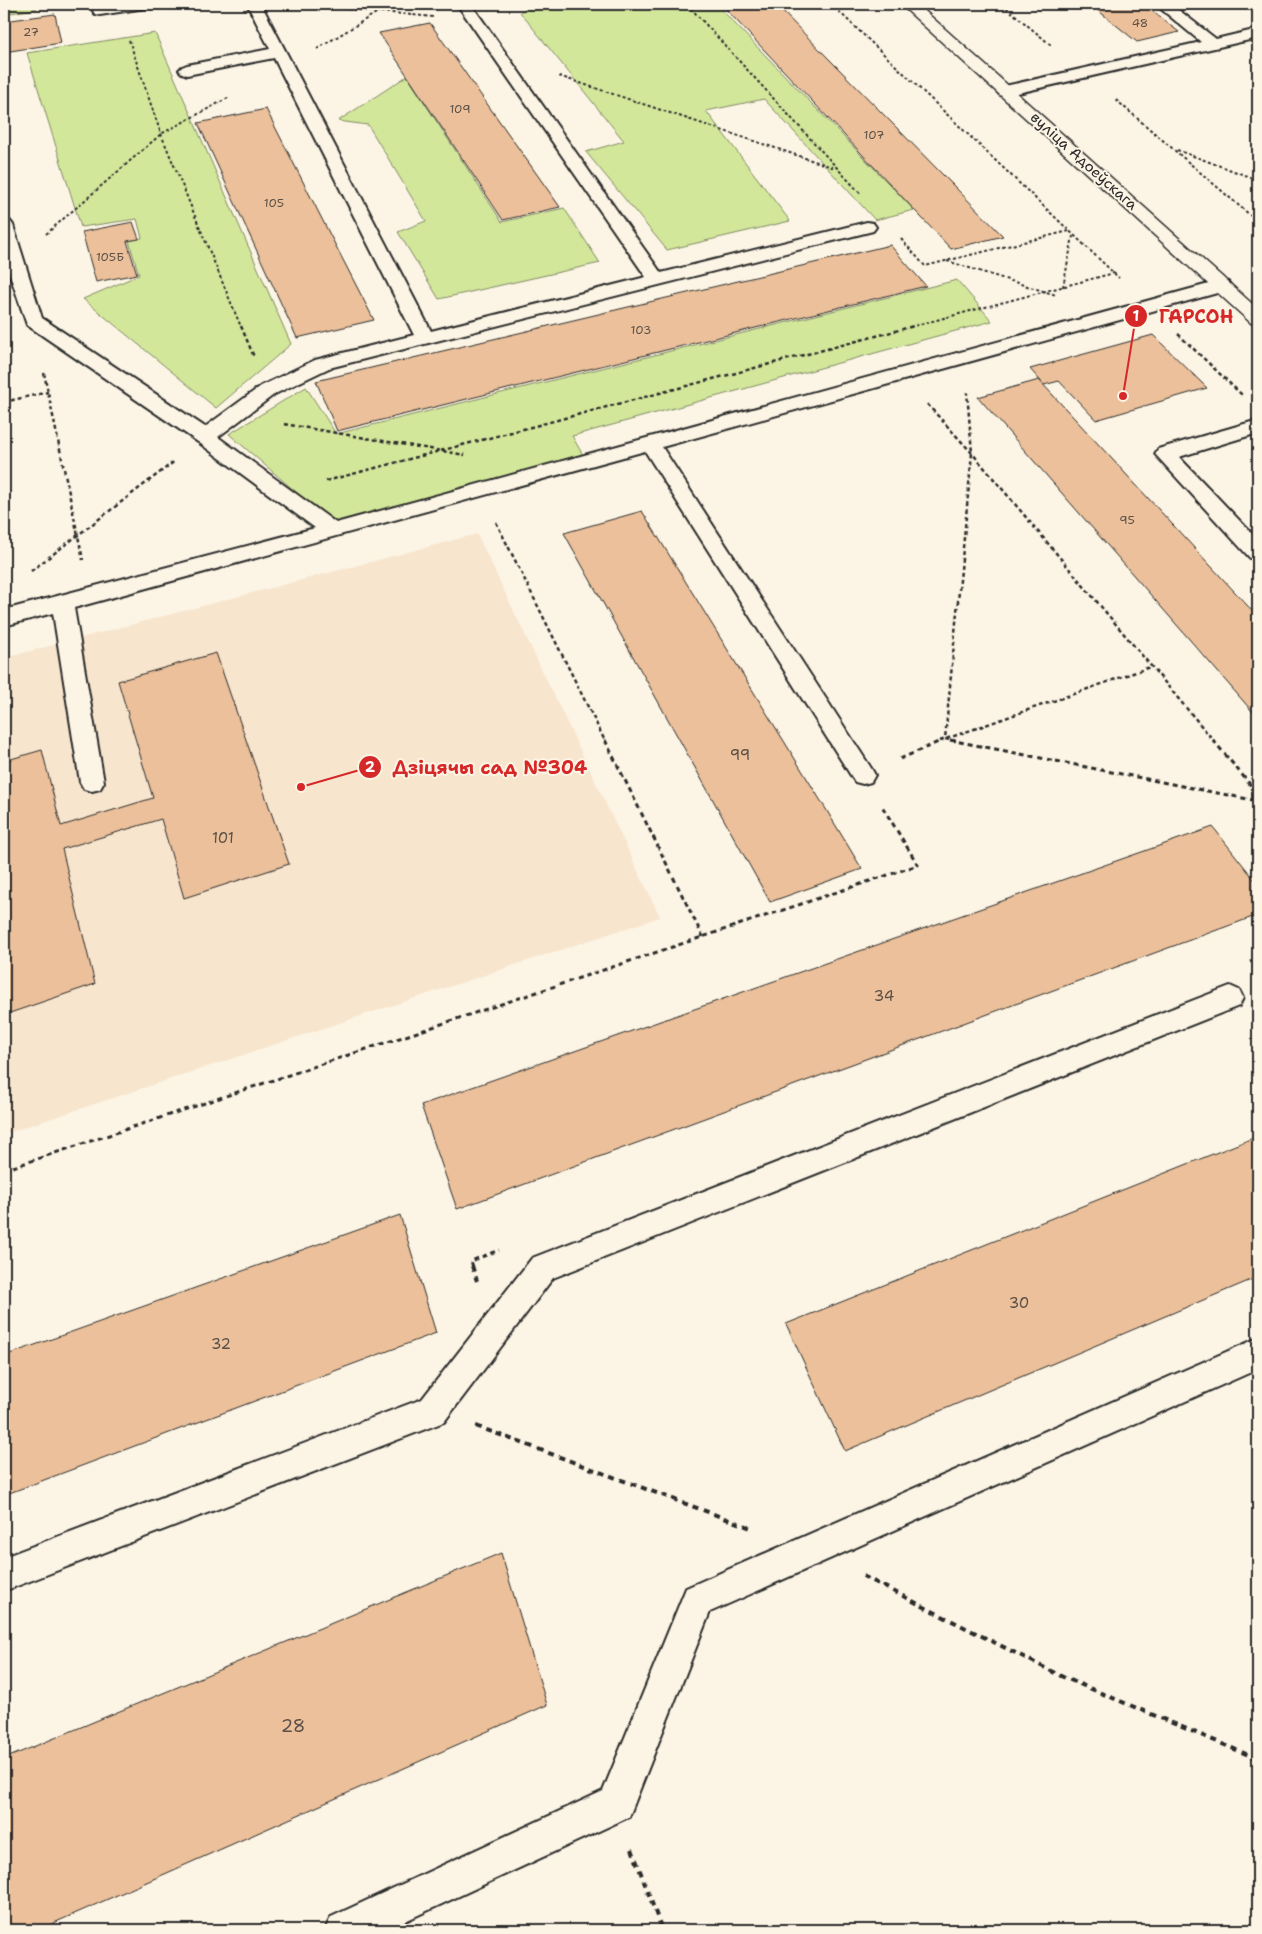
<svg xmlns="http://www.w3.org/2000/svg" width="1262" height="1934" viewBox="0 0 1262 1934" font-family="'Shantell Sans',sans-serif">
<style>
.built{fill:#f7e5ce}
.green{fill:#d3e79b;stroke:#7f8963}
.building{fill:#ebc09a;stroke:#2b2b2b}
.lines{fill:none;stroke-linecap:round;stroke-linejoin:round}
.lane-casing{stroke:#2b2b2b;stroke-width:4}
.secondary-casing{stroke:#2b2b2b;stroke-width:3}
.path-far3{stroke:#2b2b2b;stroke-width:2;stroke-dasharray:3 2.5;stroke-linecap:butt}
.path-far2{stroke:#2b2b2b;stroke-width:2.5;stroke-dasharray:4 3;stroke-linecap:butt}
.path-far1{stroke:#2b2b2b;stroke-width:3;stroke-dasharray:5 4;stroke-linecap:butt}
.path{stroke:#2b2b2b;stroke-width:4;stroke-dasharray:6 5;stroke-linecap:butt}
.lane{fill:#fcf5e5;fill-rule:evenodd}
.secondary{fill:#fcf5e5;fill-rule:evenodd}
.labels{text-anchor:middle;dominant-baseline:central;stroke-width:4;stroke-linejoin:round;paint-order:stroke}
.far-number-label{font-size:12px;fill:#5b5047}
.far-street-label{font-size:15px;fill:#2b2b2b;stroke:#fcf5e5}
.number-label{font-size:15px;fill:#5b5047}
.near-number-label{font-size:18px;fill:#5b5047}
.leader{fill:none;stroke:#d62828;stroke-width:2}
.callout-dot{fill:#d62828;stroke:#fcf5e5;stroke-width:2}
.mark-label{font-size:15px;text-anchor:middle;font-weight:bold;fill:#fff}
.callout-label{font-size:19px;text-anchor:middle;font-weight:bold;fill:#d62828;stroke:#fcf5e5;stroke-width:4;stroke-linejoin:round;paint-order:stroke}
</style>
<rect width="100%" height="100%" fill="#fcf5e5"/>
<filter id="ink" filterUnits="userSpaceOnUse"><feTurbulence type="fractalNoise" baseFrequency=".02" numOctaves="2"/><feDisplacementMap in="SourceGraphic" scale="10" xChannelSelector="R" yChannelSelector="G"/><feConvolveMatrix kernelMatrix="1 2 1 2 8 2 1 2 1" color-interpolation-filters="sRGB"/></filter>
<g filter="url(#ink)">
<!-- built -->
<polygon class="built" points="477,534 660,917 4,1134 4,658"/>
<!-- green -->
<g class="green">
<polygon points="4,4 35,4 36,9 4,14"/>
<polygon points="533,4 716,4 914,210 875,220 764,99 706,111 790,221 667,250 586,152 624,141 520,12"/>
<polygon points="155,33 291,344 216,408 83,299 139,275 129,241 142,238 137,219 81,227 27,53"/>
<polygon points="407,76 502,222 564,208 600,263 439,299 398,232 426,221 368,125 338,121"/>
<polygon points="957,280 992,321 572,436 587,462 341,531 229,434 306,387 336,434"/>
</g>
<!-- building -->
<g class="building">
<polygon points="721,4 775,4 1003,236 951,249"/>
<polygon points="1090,4 1143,4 1179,32 1137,42"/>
<polygon points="55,14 61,43 4,52 4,21"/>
<polygon points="430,23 507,132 560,207 503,220 379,33"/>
<polygon points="266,109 325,225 374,320 297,338 198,123"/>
<polygon points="133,222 139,239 127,241 137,274 96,282 82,232"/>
<polygon points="890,245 926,286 337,431 316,381"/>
<polygon points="1153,335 1207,388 1096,420 1059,381 1044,385 1030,369"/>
<polygon points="1039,380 1258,617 1258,718 978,397"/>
<polygon points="642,511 824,806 862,869 770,902 564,533"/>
<polygon points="216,653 289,864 184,898 161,819 62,849 95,984 4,1015 4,761 42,750 61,826 153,798 118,681"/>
<polygon points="1213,827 1258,884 1258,915 457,1209 421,1105"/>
<polygon points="1258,1136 1258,1277 845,1451 786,1324"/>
<polygon points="400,1215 436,1333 4,1495 4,1356"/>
<polygon points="501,1553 547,1705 38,1930 4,1930 4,1759"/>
</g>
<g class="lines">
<defs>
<g id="lane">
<polygon points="118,4 152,4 150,7 145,8 100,15 95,14 93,11 95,8"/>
<polygon points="247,4 261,4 431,331 646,277 457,4 471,4 661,273 867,222 873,223 876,227 873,231 329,368 275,394 218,437 336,523 1216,282 1222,281 1228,282 1231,286 1228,290 662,447 871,768 875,775 871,782 863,784 855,782 645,451 74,608 104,782 100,789 92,791 84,789 80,782 53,613 4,626 4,610 315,528 198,442 27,325 4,257 4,220 10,221 13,225 42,318 205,427 261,386 315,360 414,335 274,58 187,75 182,73 179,70 182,67 187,65 270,49"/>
<polygon points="1155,4 1171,4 1216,39 1258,29 1258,38 1005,96 999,94 997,91 999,88 1005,86 1201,42"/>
<polygon points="1258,420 1258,433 1179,457 1258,540 1258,560 1250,558 1155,454 1158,449"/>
<polygon points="1230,986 1239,990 1243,998 1239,1006 553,1278 444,1422 4,1591 4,1557 422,1399 532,1258"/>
<polygon points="1258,1338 1258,1369 710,1612 629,1817 386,1930 325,1930 331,1917 603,1791 686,1588"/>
</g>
<polygon id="secondary" points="900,4 917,4 1258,309 1258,325 1251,323"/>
</defs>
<!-- lane casing -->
<use href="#lane" class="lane-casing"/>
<!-- secondary casing -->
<use href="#secondary" class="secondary-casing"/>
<!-- path-far3 -->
<g class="path-far3">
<polyline points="293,4 434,17"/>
<polyline points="687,4 860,193"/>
<polyline points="831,4 1119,278"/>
<polyline points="1002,4 1052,46"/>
<polyline points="129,40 161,134 241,327"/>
<polyline points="317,49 391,4"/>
<polyline points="559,76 835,168"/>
<polyline points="1116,100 1258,222"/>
<polyline points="1177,150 1258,180"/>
<polyline points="46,234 161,134 228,98"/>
<polyline points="901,239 925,266 1069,231"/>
<polyline points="947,261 1056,295"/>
<polyline points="1063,287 1073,236"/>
<polyline points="910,327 1114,273"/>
</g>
<!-- path-far2 -->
<g class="path-far2">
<polyline points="241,326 254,357"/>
<polyline points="1178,334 1242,395"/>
<polyline points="44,373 83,560"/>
<polyline points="4,402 48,392"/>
<polyline points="927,404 972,453 1214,741"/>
<polyline points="284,424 465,455"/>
<polyline points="326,481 914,326"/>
<polyline points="496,522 605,741"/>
<polyline points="31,571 175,461"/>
<polyline points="940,741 1150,667"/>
<polyline points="956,741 945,739 972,453 967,392"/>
</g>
<!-- path-far1 -->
<g class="path-far1">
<polyline points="605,740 703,937"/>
<polyline points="950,740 1258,801"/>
<polyline points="1213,740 1258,794"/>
<polyline points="900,759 943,740"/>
<polyline points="1250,962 1258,959"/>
<polyline points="4,1170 918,865 882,806"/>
<polyline points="473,1267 471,1261 499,1250"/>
</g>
<!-- path -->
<g class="path">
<polyline points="472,1266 477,1281"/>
<polyline points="476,1426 751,1528"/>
<polyline points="863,1576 1063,1677 1258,1759"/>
<polyline points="632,1849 662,1930"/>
</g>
<!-- lane -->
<use href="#lane" class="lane"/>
<!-- secondary -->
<use href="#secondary" class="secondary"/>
</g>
</g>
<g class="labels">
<!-- far-number labels -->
<g class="far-number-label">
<text x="1140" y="23">48</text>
<text x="31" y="32">27</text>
<text x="460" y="109">109</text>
<text x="874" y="135">107</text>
<text x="274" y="203">105</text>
<text x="110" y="257">105Б</text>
<text x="641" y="330">103</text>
<text x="1127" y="520">95</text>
</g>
<!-- far-street labels -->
<g class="far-street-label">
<text transform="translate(1084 161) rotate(42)">вуліца Адоеўскага</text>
</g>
<!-- number labels -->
<g class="number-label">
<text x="740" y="755">99</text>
<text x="223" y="838">101</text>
<text x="884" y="996">34</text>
<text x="1019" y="1303">30</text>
<text x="221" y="1344">32</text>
</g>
<!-- near-number labels -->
<g class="near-number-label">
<text x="293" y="1726">28</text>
</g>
</g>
<!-- callouts -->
<path class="leader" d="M1123 396L1136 316M301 787L370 767"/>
<g class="callout-dot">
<circle cx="1123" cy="396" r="5"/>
<circle cx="301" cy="787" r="5"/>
<circle cx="1136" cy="316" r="12"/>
<circle cx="370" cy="767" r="12"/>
</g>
<g class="mark-label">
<text x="1136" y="321">1</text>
<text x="370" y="772">2</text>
</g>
<g class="callout-label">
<text x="1196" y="323">ГАРСОН</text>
<text x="490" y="774">Дзіцячы сад №304</text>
</g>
<!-- margin -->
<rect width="1262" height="1934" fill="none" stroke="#fcf5e5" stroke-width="20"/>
<rect x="10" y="10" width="1242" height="1914" fill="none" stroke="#2b2b2b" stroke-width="2" filter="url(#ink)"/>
</svg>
